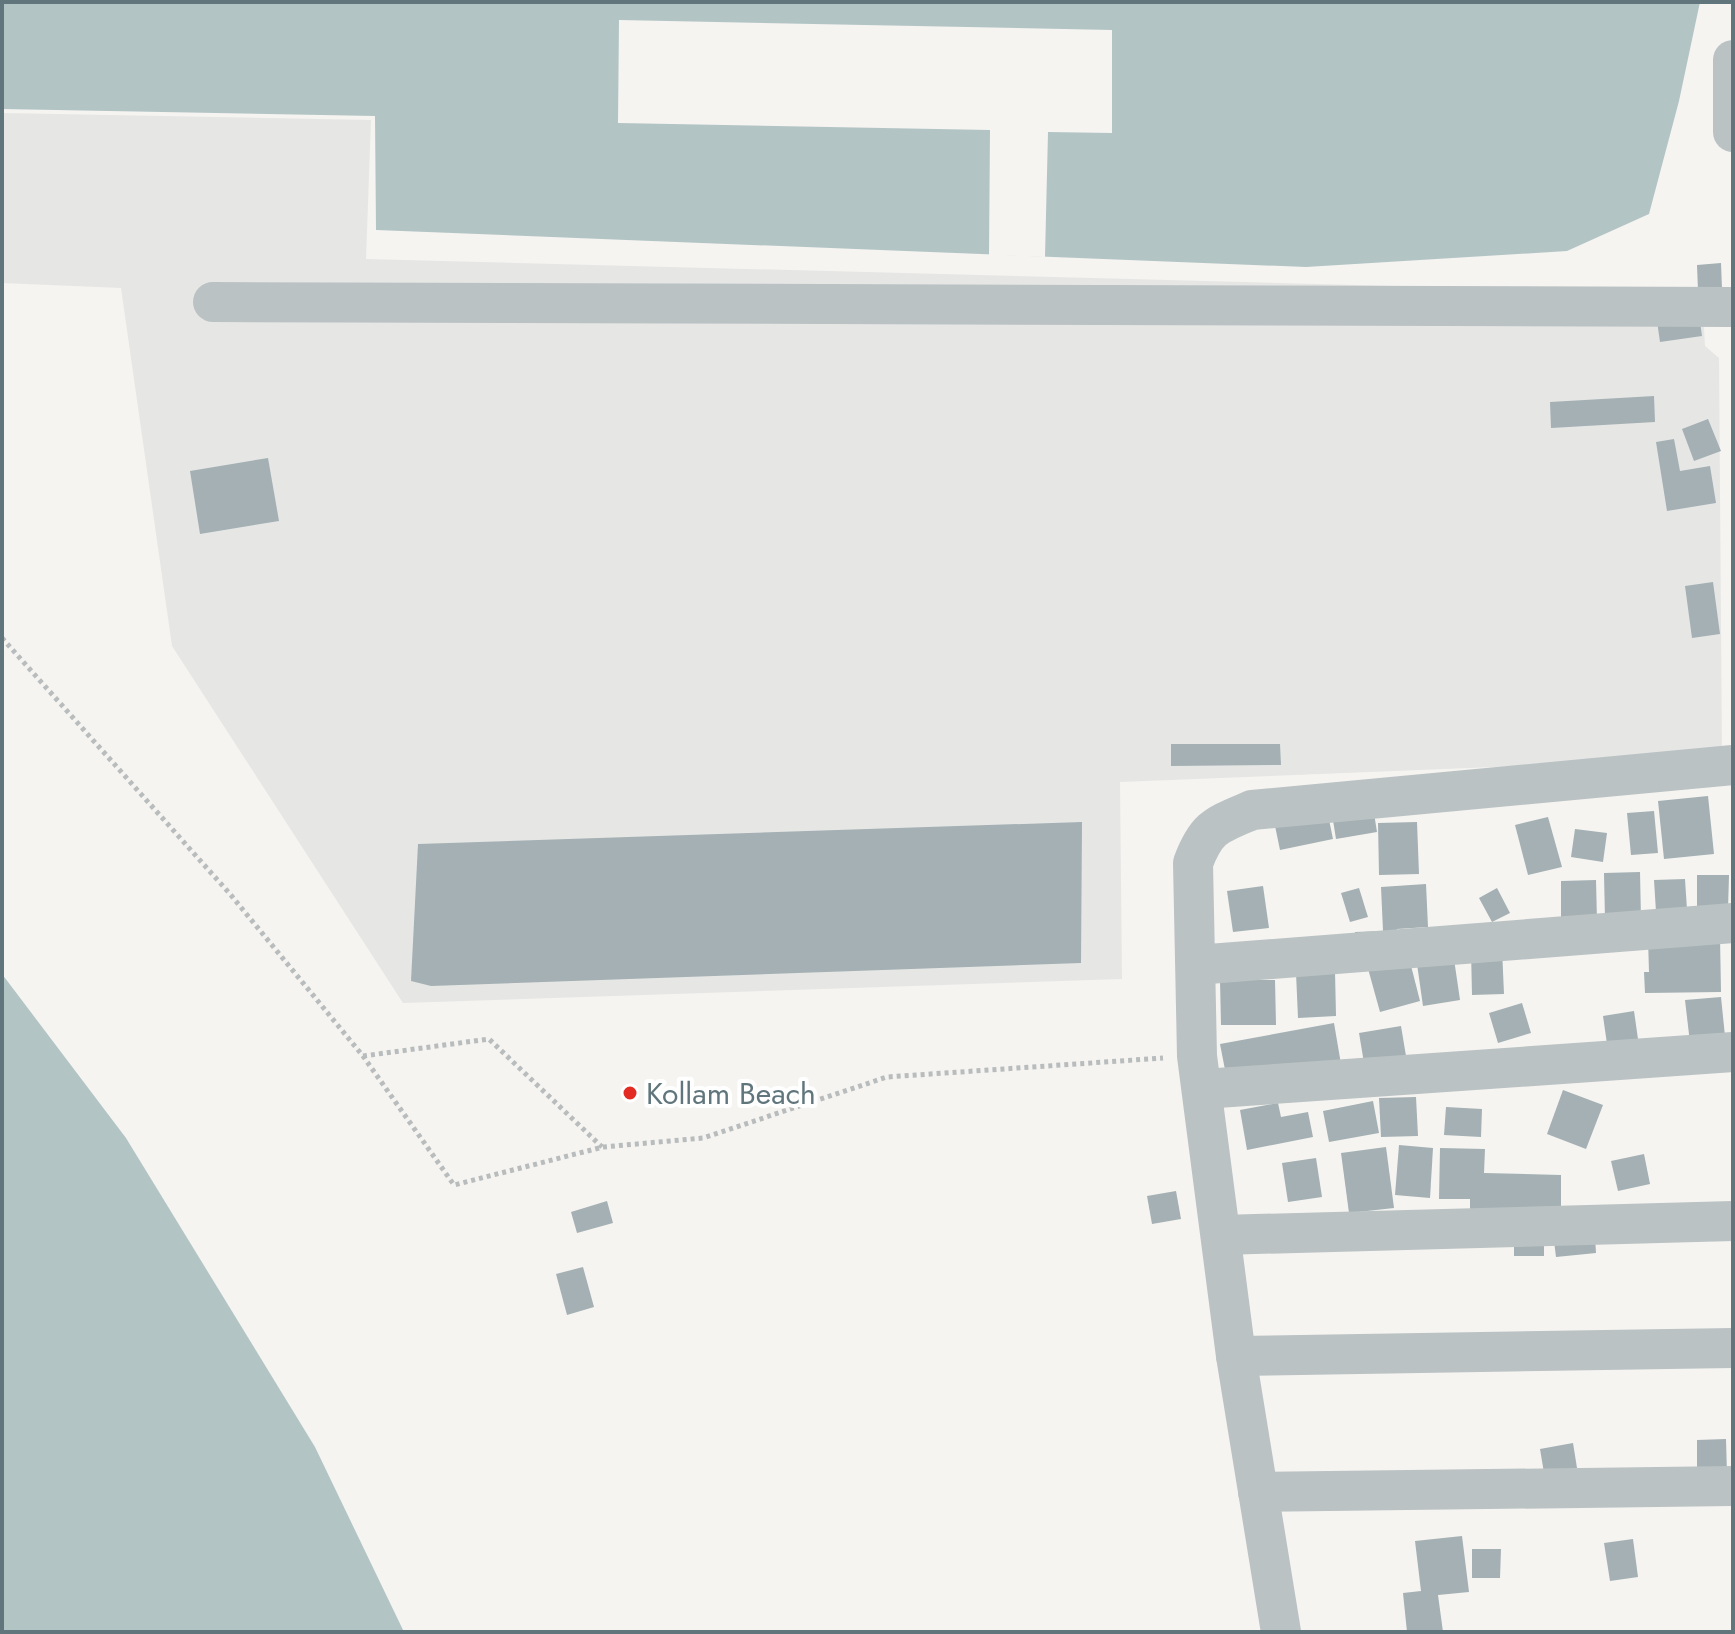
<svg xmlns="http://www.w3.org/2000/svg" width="1735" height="1634" viewBox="0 0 1735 1634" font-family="Jost,sans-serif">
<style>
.built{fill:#e6e6e5}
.water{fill:#b3c4c5}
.pier{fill:#f5f4f1}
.building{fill:#a4b0b3}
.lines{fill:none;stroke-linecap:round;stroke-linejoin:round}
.path{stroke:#b8bcbd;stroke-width:5;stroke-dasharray:4 4;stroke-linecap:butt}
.minor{stroke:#bbc2c4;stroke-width:40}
.poi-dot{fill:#e32a23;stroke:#fff;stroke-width:3}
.labels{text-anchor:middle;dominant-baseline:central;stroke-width:8;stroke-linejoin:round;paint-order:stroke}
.poi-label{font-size:30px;fill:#60767c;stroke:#fff;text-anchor:start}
</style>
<rect width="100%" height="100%" fill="#f5f4f1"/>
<!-- built -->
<polygon class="built" points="2,113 371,120 366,259 1702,294 1705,346 1719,358 1722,758 1120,782 1122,979 403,1003 172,646 121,288 2,283"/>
<!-- water -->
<g class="water">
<polygon points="2,2 1700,2 1679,101 1649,214 1567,251 1306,267 376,230 375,116 2,109"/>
<polygon points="2,974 126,1138 315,1447 404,1632 2,1632"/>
</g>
<!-- pier -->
<polygon class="pier" points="619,20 1112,30 1112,133 1048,132 1045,257 989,255 990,130 618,123"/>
<!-- building -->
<g class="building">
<polygon points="1721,263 1722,289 1698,291 1697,265"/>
<polygon points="1699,315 1702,336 1660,342 1657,321"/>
<polygon points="1654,396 1655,422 1551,428 1550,402"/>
<polygon points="1708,419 1721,451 1694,461 1682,429"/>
<polygon points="1674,439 1680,471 1710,466 1716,503 1667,511 1656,442"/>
<polygon points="268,458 279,521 200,534 190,471"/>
<polygon points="1713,582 1720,634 1692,638 1685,586"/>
<polygon points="1171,744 1280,744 1281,765 1171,766"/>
<polygon points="1708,796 1714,854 1664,859 1658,801"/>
<polygon points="1373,807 1377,832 1336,839 1332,814"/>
<polygon points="1327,810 1333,839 1280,850 1274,821"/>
<polygon points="1654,811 1658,853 1631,855 1627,813"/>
<polygon points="1548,817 1562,867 1528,875 1515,825"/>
<polygon points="1082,822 1081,963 431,986 411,981 418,844"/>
<polygon points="1417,822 1419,874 1379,875 1378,823"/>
<polygon points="1575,829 1607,833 1603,862 1571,857"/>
<polygon points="1640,872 1641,920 1605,920 1604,873"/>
<polygon points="1697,875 1729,875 1728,910 1697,909"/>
<polygon points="1685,879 1687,910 1656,912 1654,880"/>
<polygon points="1596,880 1597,921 1561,921 1561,881"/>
<polygon points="1426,884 1428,927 1397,929 1398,951 1356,953 1355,932 1383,931 1381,887"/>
<polygon points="1263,886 1269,928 1233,932 1227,891"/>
<polygon points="1359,888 1368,917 1350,922 1341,893"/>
<polygon points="1497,888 1510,913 1492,922 1479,898"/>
<polygon points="1720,937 1721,992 1645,993 1644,972 1649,972 1648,939"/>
<polygon points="1502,949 1504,994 1472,995 1471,951"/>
<polygon points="1408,954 1420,1001 1380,1012 1367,965"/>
<polygon points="1454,959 1460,1000 1423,1006 1417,964"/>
<polygon points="1335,972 1336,1016 1298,1018 1296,973"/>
<polygon points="1220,980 1275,980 1276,1025 1221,1025"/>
<polygon points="1721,997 1727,1056 1692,1060 1685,1000"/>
<polygon points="1522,1003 1531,1033 1498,1043 1489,1013"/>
<polygon points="1634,1011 1639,1046 1608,1051 1603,1016"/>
<polygon points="1334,1023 1342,1070 1227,1080 1220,1044"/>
<polygon points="1401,1026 1407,1062 1365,1069 1359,1033"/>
<polygon points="1563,1090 1603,1105 1586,1149 1547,1134"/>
<polygon points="1416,1097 1418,1136 1381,1137 1379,1098"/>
<polygon points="1373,1101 1379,1133 1329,1142 1323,1111"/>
<polygon points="1278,1103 1281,1117 1308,1112 1313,1137 1247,1150 1240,1110"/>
<polygon points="1446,1107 1482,1109 1481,1137 1444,1135"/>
<polygon points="1399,1145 1433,1148 1430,1198 1395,1195"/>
<polygon points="1386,1147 1394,1208 1349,1213 1341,1153"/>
<polygon points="1440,1148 1485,1149 1484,1173 1561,1175 1561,1211 1470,1209 1470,1199 1439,1199"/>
<polygon points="1644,1154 1650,1184 1618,1191 1611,1161"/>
<polygon points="1316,1158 1322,1197 1288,1202 1282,1163"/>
<polygon points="1176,1191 1181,1219 1152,1224 1147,1196"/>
<polygon points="607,1201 613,1223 577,1233 571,1212"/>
<polygon points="1595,1237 1596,1253 1556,1257 1554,1241"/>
<rect x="1514" y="1241" width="30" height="15"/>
<polygon points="583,1267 594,1307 567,1315 556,1274"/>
<polygon points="1726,1439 1727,1475 1697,1475 1697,1440"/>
<polygon points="1573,1443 1577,1468 1544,1473 1540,1449"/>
<polygon points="1462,1536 1469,1592 1438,1595 1443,1632 1407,1632 1403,1593 1421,1591 1415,1541"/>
<polygon points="1633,1539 1638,1577 1610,1581 1604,1543"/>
<polygon points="1472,1549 1501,1549 1500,1578 1472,1578"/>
</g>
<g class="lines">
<!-- path -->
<g class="path">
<polyline points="2,638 230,894 363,1056 454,1185 603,1147 703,1138 887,1077 1163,1058"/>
<polyline points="363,1056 489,1039 602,1147"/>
</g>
<!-- minor -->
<g class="minor">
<polyline points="1733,60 1733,132"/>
<polyline points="213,302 1733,307"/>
<polyline points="1196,965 1733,923"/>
<polyline points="1203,1089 1733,1052"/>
<polyline points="1221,1235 1733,1221"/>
<polyline points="1236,1356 1733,1348"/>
<polyline points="1258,1492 1733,1486"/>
<path d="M1281 1632 1236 1356 1197 1056 1193 863C1207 826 1217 825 1252 810L1733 765"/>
</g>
</g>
<!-- markers -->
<circle class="poi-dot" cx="630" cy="1093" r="8"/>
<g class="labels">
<!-- poi labels -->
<g class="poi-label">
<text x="646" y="1093">Kollam Beach</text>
</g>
</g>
<!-- border -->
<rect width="1735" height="1634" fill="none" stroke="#60767c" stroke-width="8"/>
</svg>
